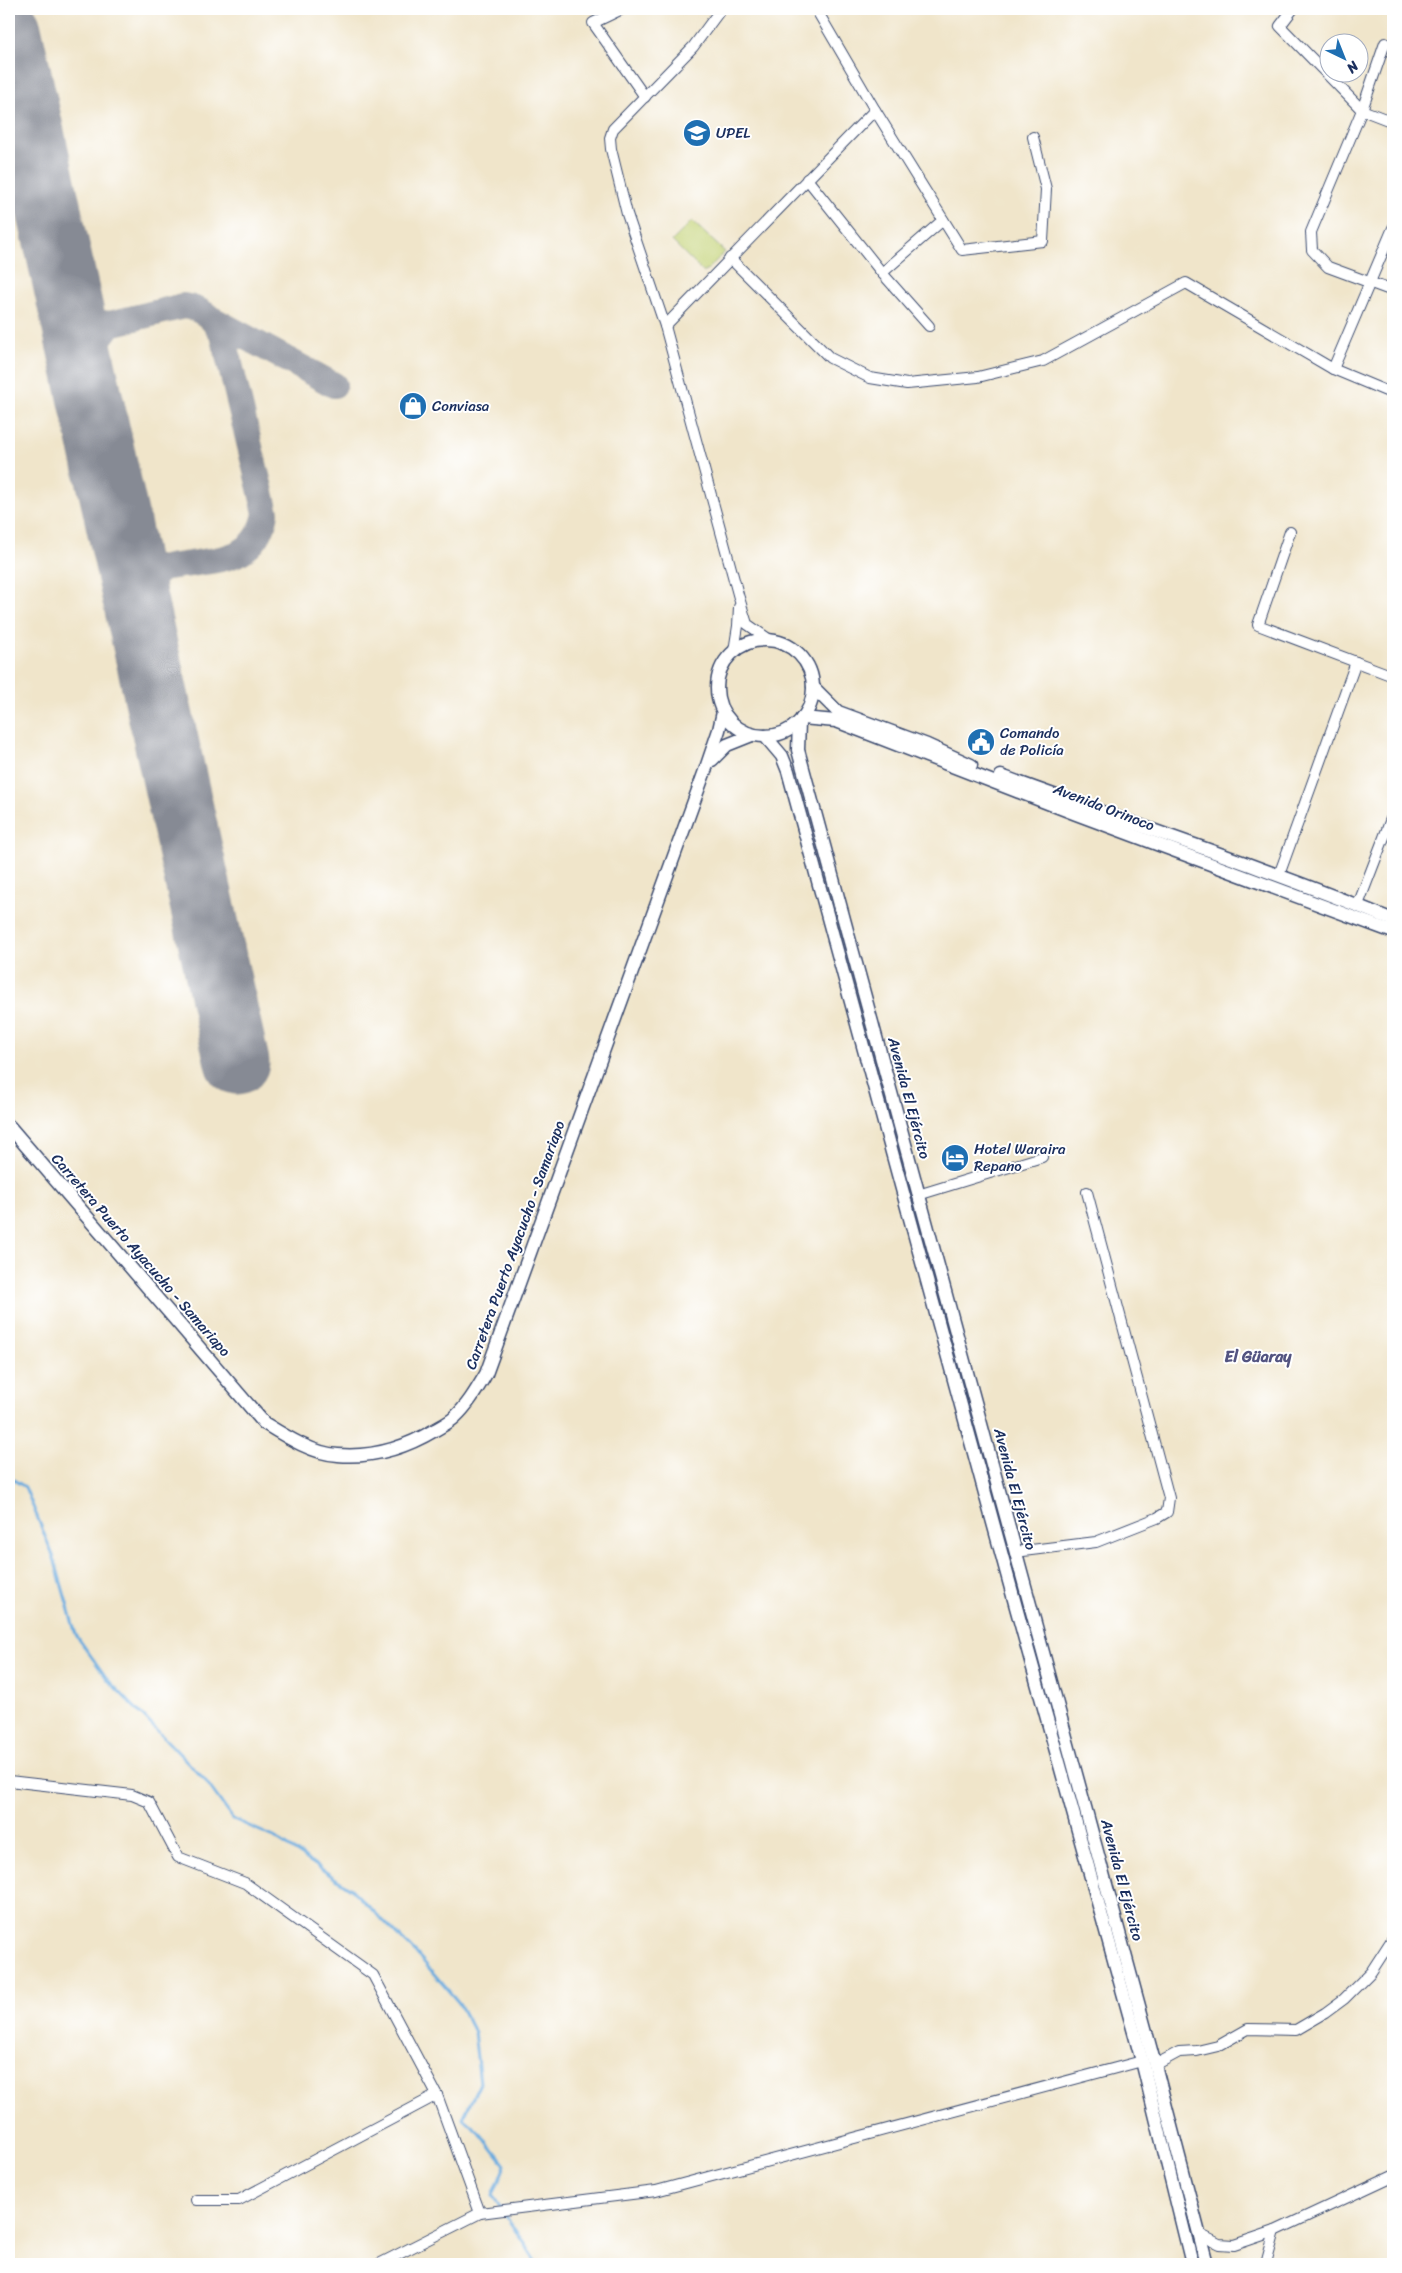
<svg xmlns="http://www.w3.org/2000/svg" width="1402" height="2273" viewBox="0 0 1402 2273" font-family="Sriracha,sans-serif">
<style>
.pitch{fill:#c2d275;stroke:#6e806a}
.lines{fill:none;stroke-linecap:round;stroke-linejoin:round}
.stream{stroke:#6aabde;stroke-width:3}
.taxiway{stroke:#868a94;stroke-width:26}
.runway{stroke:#868a94;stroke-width:65}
.minor-casing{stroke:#3b4a6e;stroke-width:12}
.tertiary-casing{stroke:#3b4a6e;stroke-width:15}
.minor{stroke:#fff;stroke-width:10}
.tertiary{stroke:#fff;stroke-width:12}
.labels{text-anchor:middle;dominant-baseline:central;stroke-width:4;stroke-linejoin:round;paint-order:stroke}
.poi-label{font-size:15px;fill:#1b2f5e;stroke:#fff;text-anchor:start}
.street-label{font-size:15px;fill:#1b2f5e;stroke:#fff}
.neighbourhood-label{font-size:16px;font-weight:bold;fill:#535481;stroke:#fff}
</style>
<rect width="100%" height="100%" fill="#fff"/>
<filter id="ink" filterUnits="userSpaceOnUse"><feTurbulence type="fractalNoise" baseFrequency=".02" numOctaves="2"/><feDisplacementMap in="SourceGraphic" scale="10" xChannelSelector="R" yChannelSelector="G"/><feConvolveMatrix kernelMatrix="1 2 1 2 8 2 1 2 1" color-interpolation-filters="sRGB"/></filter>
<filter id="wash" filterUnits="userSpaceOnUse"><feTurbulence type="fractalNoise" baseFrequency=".0096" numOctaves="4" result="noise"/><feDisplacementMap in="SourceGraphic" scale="20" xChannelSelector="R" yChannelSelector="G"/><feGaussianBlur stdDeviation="1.12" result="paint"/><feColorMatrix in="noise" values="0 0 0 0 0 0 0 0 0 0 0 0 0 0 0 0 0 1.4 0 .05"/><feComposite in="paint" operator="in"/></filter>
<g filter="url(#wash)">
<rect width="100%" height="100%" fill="#f0e5ca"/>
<!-- pitch -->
<polygon class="pitch" points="692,221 725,252 704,273 672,241"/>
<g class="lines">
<!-- stream -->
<polyline class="stream" points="9,1477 25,1487 54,1558 76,1635 108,1680 205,1780 233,1819 274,1837 351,1889 416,1953 459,2003 474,2032 480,2083 463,2118 480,2133 505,2165 493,2196 537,2264"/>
<!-- taxiway -->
<g class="taxiway">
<polyline points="9,147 34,142"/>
<path d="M71 305C83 315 94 323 110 324L184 306C203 309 213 318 223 335L266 513C258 559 223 559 183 565 177 566 166 566 161 570 148 579 143 595 137 609"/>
<polyline points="214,320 334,385"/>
<polyline points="84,370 94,345 110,324"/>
<path d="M123 543C135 557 144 565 162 569"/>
</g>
<!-- runway -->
<polyline class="runway" points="9,29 237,1062"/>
</g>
</g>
<g filter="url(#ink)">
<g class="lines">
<defs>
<g id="minor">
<polyline points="622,9 593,23 645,97"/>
<polyline points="721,9 693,47 613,129 610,138 611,149 627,214 665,326 739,598 747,624 770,640"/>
<polyline points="816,9 875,110 962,250 1043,241 1046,189 1033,137"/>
<polyline points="1293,9 1280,26 1362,110 1393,122"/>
<polyline points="1385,43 1362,110 1311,232 1312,250 1328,267 1393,291"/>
<polyline points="807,179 882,273 929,326"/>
<polyline points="730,258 830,358 870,378 907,384 978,377 1043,361 1186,283 1333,369 1393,394"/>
<polyline points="882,273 943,220"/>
<polyline points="665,326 875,110"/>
<polyline points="1333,369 1393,228"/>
<polyline points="1290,532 1258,625 1393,676"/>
<polyline points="734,651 738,626 739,607"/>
<polyline points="1279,875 1356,662"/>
<polyline points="1358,905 1393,814"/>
<polyline points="918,1195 1042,1157"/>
<polyline points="1015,1552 1096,1542 1157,1518 1167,1512 1169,1498 1087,1192"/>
<polyline points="9,1781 132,1795 149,1802 178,1857 245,1883 373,1975 437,2095 480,2213"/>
<polyline points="1155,2065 1179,2052 1197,2051 1218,2046 1248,2029 1296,2030 1325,2013 1344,1999 1371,1972 1393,1938"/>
<polyline points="196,2200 239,2200 437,2095"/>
<polyline points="1199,2234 1219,2244 1234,2245 1275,2231 1393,2176"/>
<polyline points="379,2264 480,2213 656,2191 1142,2061"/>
<polyline points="1266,2264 1275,2231"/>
</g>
<g id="tertiary">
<circle cx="765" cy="688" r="48"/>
<polyline points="813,687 838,712 927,745 971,765"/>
<polyline points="802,718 836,721 1076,814 1393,932"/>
<polyline points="799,722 798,750 1155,2065 1207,2264"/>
<polyline points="765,736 782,756 788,771 1016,1607 1142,2061 1192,2264"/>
<polyline points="712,760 727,745 752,735"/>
<path d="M1001 776C1132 824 1264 867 1393 920"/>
<path d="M9 1126 264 1423C285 1436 313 1454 338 1455 374 1458 405 1448 435 1430 442 1426 450 1422 455 1417 468 1405 477 1389 486 1374L706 768 719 730 723 712"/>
</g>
</defs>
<!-- minor casing -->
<use href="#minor" class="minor-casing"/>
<!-- tertiary casing -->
<use href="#tertiary" class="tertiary-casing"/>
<!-- minor -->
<use href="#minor" class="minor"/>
<!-- tertiary -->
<use href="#tertiary" class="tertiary"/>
</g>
</g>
<!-- icons -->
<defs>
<symbol id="university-disc" viewBox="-11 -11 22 22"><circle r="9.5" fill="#1f6fb2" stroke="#fff"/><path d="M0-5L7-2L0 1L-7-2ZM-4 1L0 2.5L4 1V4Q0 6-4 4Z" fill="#fff"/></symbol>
<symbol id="shop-disc" viewBox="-11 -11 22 22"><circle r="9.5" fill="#1f6fb2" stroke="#fff"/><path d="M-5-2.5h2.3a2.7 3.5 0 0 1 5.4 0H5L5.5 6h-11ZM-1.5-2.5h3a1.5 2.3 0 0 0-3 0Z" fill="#fff"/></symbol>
<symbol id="civic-disc" viewBox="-11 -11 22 22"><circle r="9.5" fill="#1f6fb2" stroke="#fff"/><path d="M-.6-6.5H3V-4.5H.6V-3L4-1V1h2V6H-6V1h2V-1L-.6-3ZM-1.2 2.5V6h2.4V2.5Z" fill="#fff"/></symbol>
<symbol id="hotel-disc" viewBox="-11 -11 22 22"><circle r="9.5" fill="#1f6fb2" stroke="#fff"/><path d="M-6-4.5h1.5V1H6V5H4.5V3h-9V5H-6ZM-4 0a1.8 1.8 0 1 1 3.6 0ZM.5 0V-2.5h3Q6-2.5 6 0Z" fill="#fff"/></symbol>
</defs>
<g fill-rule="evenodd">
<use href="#university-disc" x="681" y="117" width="32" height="32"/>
<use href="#shop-disc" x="397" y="390" width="32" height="32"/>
<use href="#civic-disc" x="965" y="726" width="32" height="32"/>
<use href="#hotel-disc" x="939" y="1142" width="32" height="32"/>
</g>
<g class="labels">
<!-- poi labels -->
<g class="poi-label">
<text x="716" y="133">UPEL</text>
<text x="432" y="406">Conviasa</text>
<text x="1000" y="733">Comando<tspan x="1000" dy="17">de Policía</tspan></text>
<text x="974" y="1149">Hotel Waraira<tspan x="974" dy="17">Repano</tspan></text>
</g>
<!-- street labels -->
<g class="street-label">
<text transform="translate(1104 807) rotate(21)">Avenida Orinoco</text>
<text transform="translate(909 1098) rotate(75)">Avenida El Ejército</text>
<text transform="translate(515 1245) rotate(-70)">Carretera Puerto Ayacucho - Samariapo</text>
<text transform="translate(141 1255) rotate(49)">Carretera Puerto Ayacucho - Samariapo</text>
<text transform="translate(1015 1489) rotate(75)">Avenida El Ejército</text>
<text transform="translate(1122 1880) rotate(75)">Avenida El Ejército</text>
</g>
<!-- neighbourhood labels -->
<g class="neighbourhood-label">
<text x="1258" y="1356">El Güaray</text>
</g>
</g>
<!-- margin -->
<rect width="1402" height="2273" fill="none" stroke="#fff" stroke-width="30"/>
<!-- north arrow -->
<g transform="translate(1344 58) rotate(137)"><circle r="24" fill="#ffffff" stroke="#a4acbf"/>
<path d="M0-4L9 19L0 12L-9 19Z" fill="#1f6fb2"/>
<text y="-8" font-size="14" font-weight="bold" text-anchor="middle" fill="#1b2f5e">N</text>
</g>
</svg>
